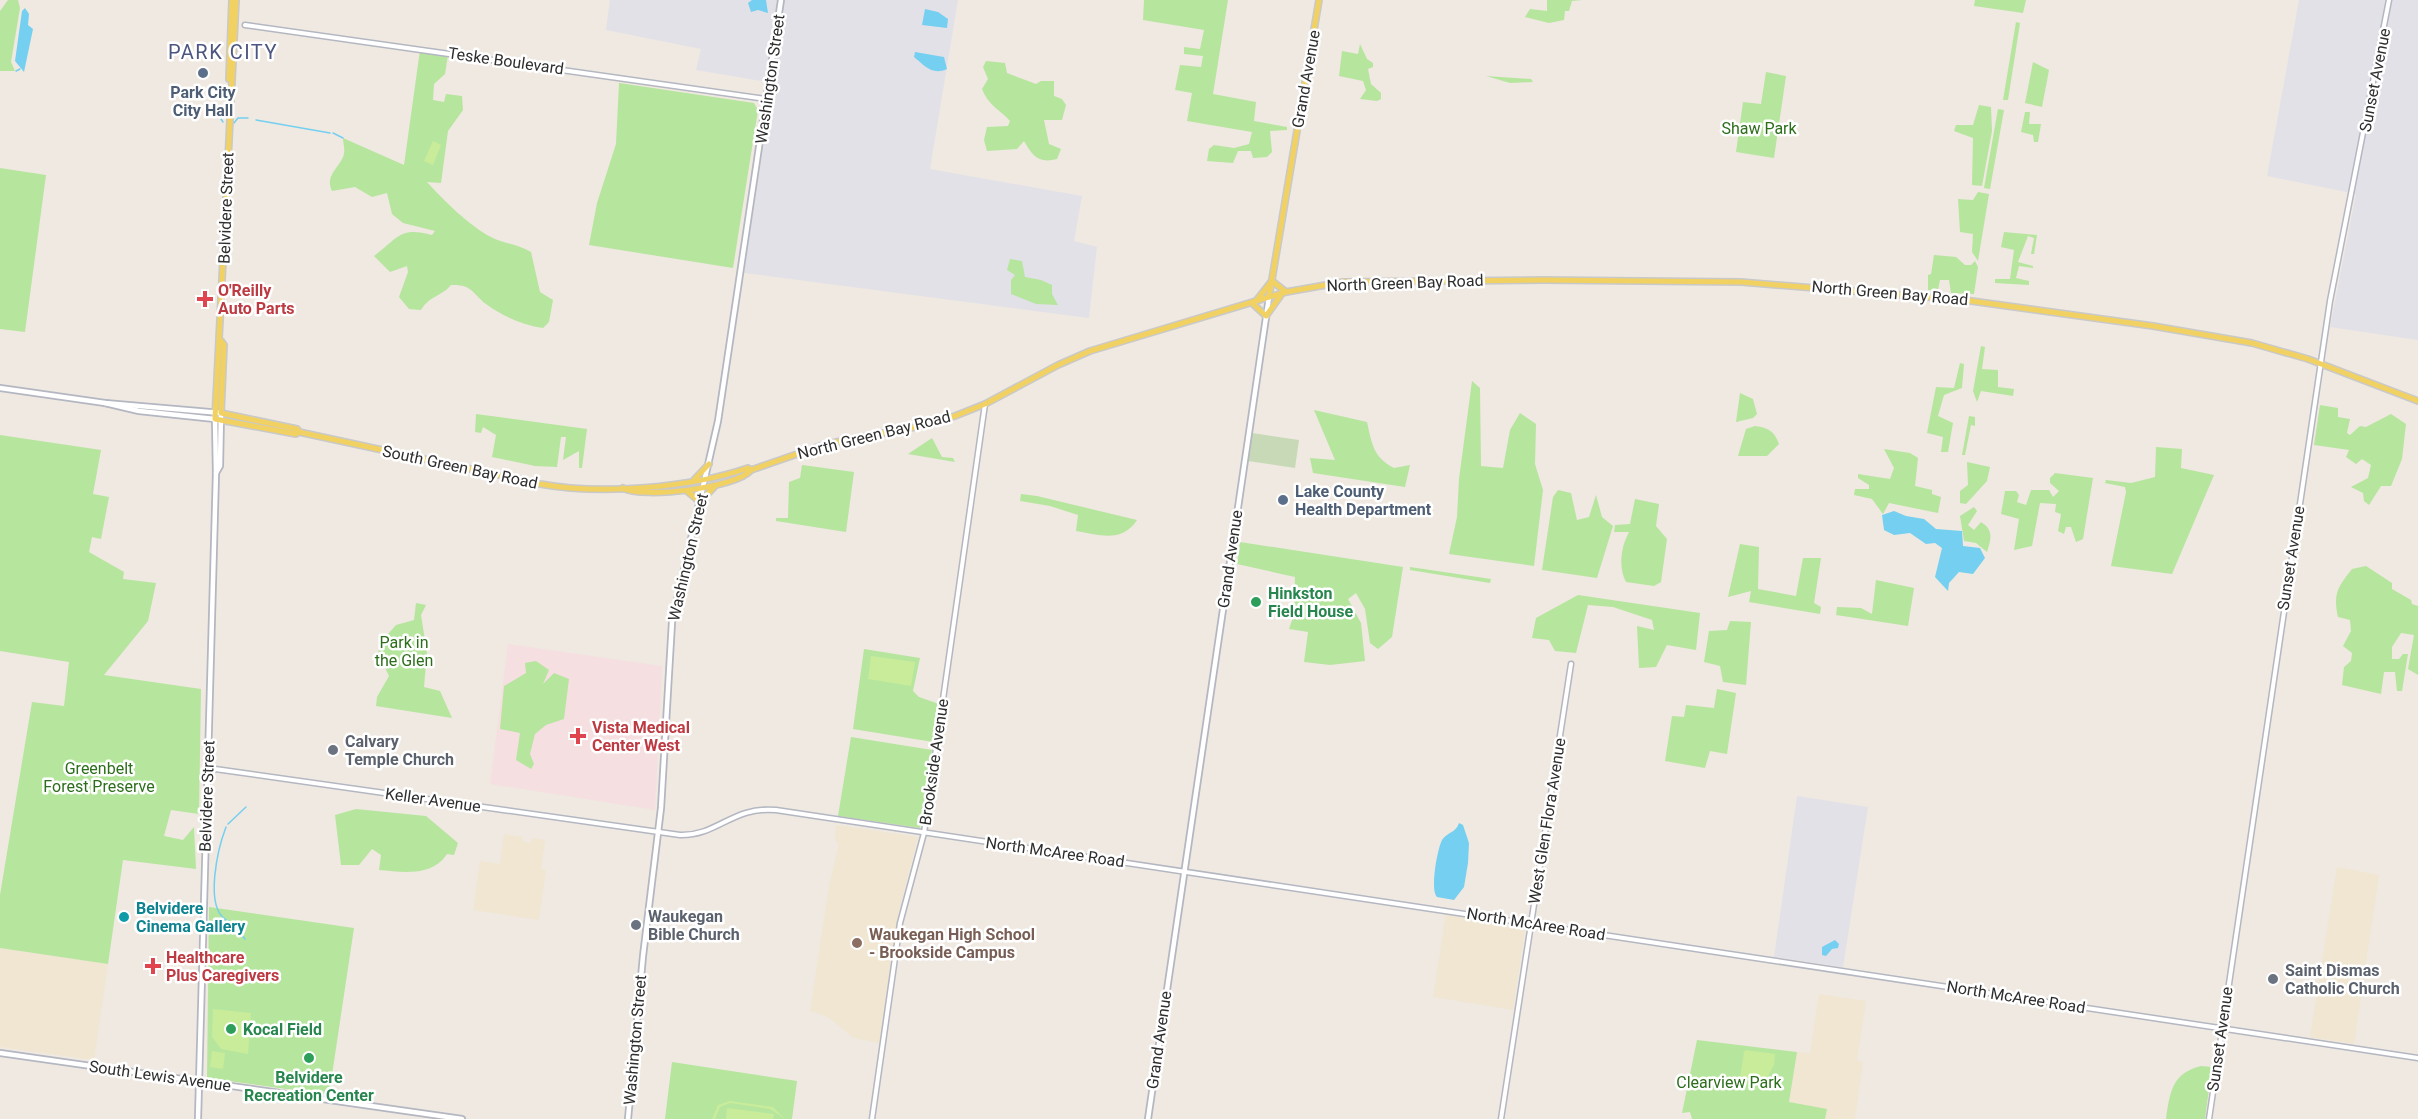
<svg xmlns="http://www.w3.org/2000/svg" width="2418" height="1119" viewBox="0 0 2418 1119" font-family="Roboto,sans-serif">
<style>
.industrial{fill:#e3e1e8}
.education{fill:#f0e6d1}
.medical{fill:#f5dfe0}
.green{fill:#b6e59e}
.cemetery{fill:#c8d9b8}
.pitch{fill:#c9ec9a}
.water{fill:#75cff0}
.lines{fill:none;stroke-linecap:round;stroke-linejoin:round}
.stream{stroke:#75cff0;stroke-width:1.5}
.tertiary-casing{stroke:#b4b7c1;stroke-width:7}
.secondary-casing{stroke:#b4b7c1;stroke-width:8}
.primary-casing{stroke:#c9c9c9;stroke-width:8}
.tertiary{stroke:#fff;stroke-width:4}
.secondary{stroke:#fff;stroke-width:4.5}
.primary{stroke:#f2d163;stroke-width:5}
.service-dot{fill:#5c6f8a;stroke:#fff;stroke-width:2}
.health-dot{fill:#e0444e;stroke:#fff;stroke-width:2}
.leisure-dot{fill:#2e9e5b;stroke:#fff;stroke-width:2}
.worship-dot{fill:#6b7280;stroke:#fff;stroke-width:2}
.culture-dot{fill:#0f9aa8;stroke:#fff;stroke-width:2}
.education-dot{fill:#8d6e63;stroke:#fff;stroke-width:2}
.labels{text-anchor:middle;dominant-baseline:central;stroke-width:5;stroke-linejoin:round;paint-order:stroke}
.street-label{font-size:16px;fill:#2e2e2e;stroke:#fff}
.service-label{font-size:16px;font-weight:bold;fill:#4e5e75;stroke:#fff}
.park-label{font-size:16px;fill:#2c6e1b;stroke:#fff}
.health-label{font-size:16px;font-weight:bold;fill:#be3a42;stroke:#fff;text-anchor:start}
.leisure-label{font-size:16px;font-weight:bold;fill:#27864d;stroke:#fff;text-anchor:start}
.worship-label{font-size:16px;font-weight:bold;fill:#5b616d;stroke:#fff;text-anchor:start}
.culture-label{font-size:16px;font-weight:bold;fill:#0d838f;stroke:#fff;text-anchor:start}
.education-label{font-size:16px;font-weight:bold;fill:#785e54;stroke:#fff;text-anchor:start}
.quarter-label{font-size:20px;letter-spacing:1.5px;fill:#4d5680;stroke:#fff}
</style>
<rect width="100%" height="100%" fill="#efe9e1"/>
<!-- industrial -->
<g class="industrial">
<polygon points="610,0 958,0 930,169 1082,196 1074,241 1097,247 1089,318 744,273 773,83 696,70 701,49 606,30"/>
<polygon points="2299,0 2418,0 2418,340 2330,327 2356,194 2267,176"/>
<polygon points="1797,796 1868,807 1843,967 1774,957"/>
</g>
<!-- education -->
<g class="education">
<polygon points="836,825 918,837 899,910 879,1043 854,1038 828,1017 810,1011 829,886 839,844 835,839"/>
<polygon points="504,834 523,837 522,841 530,843 532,838 545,840 541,869 546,870 539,920 473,910 480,861 500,864"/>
<polygon points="2337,867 2379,875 2354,1044 2310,1037"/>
<polygon points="1446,914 1522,926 1525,929 1513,1010 1433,997"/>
<polygon points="0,948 108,964 94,1060 0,1047"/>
<polygon points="1819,994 1866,1001 1857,1060 1863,1062 1855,1119 1825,1119 1827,1109 1789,1103 1797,1052 1810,1053"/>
</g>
<!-- medical -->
<polygon class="medical" points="508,644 662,666 655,810 490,784"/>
<!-- green -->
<g class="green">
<polygon points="8,0 18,0 20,8 11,62 15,71 0,71 0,11"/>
<polygon points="1144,0 1228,0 1213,94 1256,102 1254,121 1287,127 1287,130 1270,131 1272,152 1267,157 1253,158 1251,151 1238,151 1233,163 1207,161 1209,149 1214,145 1234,148 1249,144 1252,132 1187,121 1192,93 1175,90 1180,65 1201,67 1203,56 1184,54 1184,47 1200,49 1204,30 1143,20"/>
<polygon points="1547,0 1582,0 1572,1 1569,11 1565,11 1564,20 1549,23 1525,17 1530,9 1547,11"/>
<polygon points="1975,0 2026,0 2023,13 1974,6"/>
<polygon points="2016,22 2020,23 2008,100 2003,100"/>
<polygon points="1360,44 1367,59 1373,63 1373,67 1368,69 1371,84 1381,93 1381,99 1377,101 1360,99 1366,90 1363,81 1339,76 1342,51 1358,54"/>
<path d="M420 50 448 55 445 74 434 84 433 100 444 102 446 94 462 96 463 110 448 131 441 183 427 182C442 199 471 227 491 237 504 244 518 244 531 252L540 292 553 300 549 322 543 328C523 325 502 316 486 304 472 293 472 284 451 285 441 297 430 295 421 310L409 309 399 297 408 272 407 266 390 272 374 256C398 238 400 226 432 235L435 231 403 223 392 214 387 193 372 197 355 187 332 191C325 176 337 170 343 157 346 150 343 145 343 138L404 165Z"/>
<path d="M986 61 1005 63 1007 73 1036 84 1041 81H1054V96L1062 99 1066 105 1062 120H1044L1049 144 1061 149 1057 159C1038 164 1032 155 1024 141L1017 149 987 151 984 140 987 127 1008 126 1010 121C1000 110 988 105 982 89L988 79 983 67Z"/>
<polygon points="2033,62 2049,70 2042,107 2025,103"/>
<polygon points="1766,72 1786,76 1774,158 1736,152 1743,102 1761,104"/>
<polygon points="1486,76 1531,79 1533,82 1510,83"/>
<polygon points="619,83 754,103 758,110 733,268 589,245 597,203 616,144"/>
<polygon points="1979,105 1991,107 1992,131 1982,186 1972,185 1973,138 1954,131 1956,125 1973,125"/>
<polygon points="1998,109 2004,110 1990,189 1984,188"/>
<polygon points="2025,112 2030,112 2029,124 2041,124 2038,142 2034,142 2033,135 2021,132"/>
<polygon points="0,168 46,175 25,332 0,329"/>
<polygon points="1978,192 1989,194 1978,261 1972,252 1973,234 1960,232 1958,199 1973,200"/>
<polygon points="2004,232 2037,235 2034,254 2031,254 2034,238 2028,236 2018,262 2033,266 2033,268 2019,266 2016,278 2029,281 2029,285 1995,283 1995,279 2010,279 2014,250 2001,247"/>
<polygon points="1934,255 1956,257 1965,265 1971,265 1975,261 1978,267 1974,294 1951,293 1949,280 1940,280 1938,290 1928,290 1928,275 1931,274"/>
<polygon points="1010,259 1022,261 1025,277 1041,280 1052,285 1052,294 1058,305 1036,304 1011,294 1011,280 1015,275 1007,270"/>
<polygon points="1981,346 1985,347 1982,369 1998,370 1998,387 2014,389 2013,396 1981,391 1977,402 1973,391"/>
<polygon points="1960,363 1964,364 1962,388 1944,395 1938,416 1953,423 1948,452 1941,452 1943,437 1927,433 1936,387 1954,388"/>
<polygon points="1472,381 1480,388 1481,466 1503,468 1510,430 1520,413 1536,424 1535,464 1543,490 1534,566 1449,554 1457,517 1459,479"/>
<polygon points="1740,393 1753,399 1757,414 1753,418 1736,422"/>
<polygon points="2320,405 2338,408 2338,417 2350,419 2347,433 2350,435 2360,426 2366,427 2391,414 2406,424 2402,459 2391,486 2381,486 2369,505 2364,501 2363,493 2351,487 2368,478 2371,465 2362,459 2356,464 2346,457 2349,450 2314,445"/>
<path d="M1314 410 1367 422C1372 444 1373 457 1394 468L1410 465 1405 487 1313 473 1310 458 1335 460Z"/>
<polygon points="476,414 587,429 582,468 579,468 579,451 563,460 566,437 561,437 557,467 535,466 492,457 496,435 483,427 481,433 475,432"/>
<polygon points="1969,416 1975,417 1975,426 1971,425 1965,455 1962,455"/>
<path d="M1755 426C1769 428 1774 431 1779 444L1767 456H1738L1746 429Z"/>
<polygon points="0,435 101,450 93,494 109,497 101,539 92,537 89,552 124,572 123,579 156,583 148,621 104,675 201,689 199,814 171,810 164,836 183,840 194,827 196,869 123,860 108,964 0,948 0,895 32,702 64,706 69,662 0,651"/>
<polygon points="932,438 942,457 953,458 955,462 908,454"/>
<polygon points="2156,447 2182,449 2181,468 2214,475 2172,574 2111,566 2126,492 2125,487 2105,483 2106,480 2131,483 2155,477"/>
<polygon points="1884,449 1910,453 1918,458 1915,486 1932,490 1932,494 1941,497 1938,513 1889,503 1883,514 1872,499 1854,495 1855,489 1869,489 1869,485 1858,478 1858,474 1890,479 1894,468"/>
<polygon points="1967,462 1990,467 1987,481 1966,504 1960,503 1960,491 1968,485"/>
<polygon points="802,465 854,472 846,532 776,521 776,518 788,518 789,482 800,478"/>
<polygon points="2055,473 2093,478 2083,539 2076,542 2071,527 2066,527 2064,534 2058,531 2061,514 2055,512 2056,504 2040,503 2032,546 2014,550 2019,519 2001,514 2005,491 2016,491 2019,495 2017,502 2026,505 2031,490 2049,490 2053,497 2059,491 2050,483 2050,478"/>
<polygon points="1558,490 1571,493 1577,520 1589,517 1596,495 1602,517 1613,526 1597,578 1542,570 1553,497"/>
<path d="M1021 494 1037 496 1137 520C1122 543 1100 535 1076 531L1078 515 1050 506 1020 501Z"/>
<path d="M1635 499 1659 504 1656 526 1667 539 1661 582 1654 586 1626 582C1618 567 1621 547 1629 532H1614L1615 525 1630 524Z"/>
<path d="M1974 507 1977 511 1968 525 1974 530 1981 522C1994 530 1991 539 1987 552L1976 543 1964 541 1960 516Z"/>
<polygon points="1240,542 1403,567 1392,637 1378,649 1370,643 1365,609 1356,593 1348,599 1361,623 1365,661 1330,665 1304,662 1308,632 1289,629 1294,614 1295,577 1237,564"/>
<polygon points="1740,544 1759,547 1758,589 1796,596 1803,558 1821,558 1814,603 1821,607 1820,614 1749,602 1751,591 1728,597"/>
<path d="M2366 566 2392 583V589L2411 600 2412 604 2418 606V675L2408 669 2414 635 2401 633 2392 647V659H2399L2403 654H2408L2402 691H2397L2395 672H2384L2381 694 2342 685 2344 667 2351 661 2352 653 2343 646 2351 631 2350 620 2338 617C2333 593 2338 587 2352 569Z"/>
<polygon points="1410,567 1491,579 1490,583 1410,570"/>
<polygon points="1876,580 1914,588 1908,626 1836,615 1837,607 1861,608 1872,614"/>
<polygon points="1578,595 1700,613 1696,650 1667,645 1656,667 1639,668 1637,626 1654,630 1652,620 1613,607 1588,605 1576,653 1555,651 1549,640 1532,638 1536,618"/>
<polygon points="416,603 426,605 421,615 427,653 424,687 440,691 452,718 376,706 377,697 389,676 378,653 381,642 396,625 414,620"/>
<polygon points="1730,621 1751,622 1746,685 1723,682 1720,666 1704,662 1709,631 1727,630"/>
<polygon points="864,649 920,658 913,691 919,697 939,704 933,742 853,729"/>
<polygon points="536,661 549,670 543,684 554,673 569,679 564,719 546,725 535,734 530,754 534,764 531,769 516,760 520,733 500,729 504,686 526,673 525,663"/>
<polygon points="1717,689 1736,693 1727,754 1710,751 1705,768 1665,761 1672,716 1684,717 1686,705 1714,708"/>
<polygon points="851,737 932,750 920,828 838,816"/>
<path d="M356 809 426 816 458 843 454 855 447 854C432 877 403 872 379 870L381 855 372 849 359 865H341L335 815Z"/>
<polygon points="209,907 354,928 329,1095 207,1078"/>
<polygon points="1697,1040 1797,1052 1789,1102 1827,1109 1825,1119 1692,1119 1690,1112 1682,1113"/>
<polygon points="672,1062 797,1081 792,1119 665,1119"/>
<path d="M2201 1066 2212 1067 2205 1119H2166C2170 1092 2172 1073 2201 1066Z"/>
</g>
<!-- cemetery -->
<polygon class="cemetery" points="1252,433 1299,440 1295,468 1248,461"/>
<!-- pitch -->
<g class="pitch">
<polygon points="433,141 441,145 433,165 424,161"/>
<polygon points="871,656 915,662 911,686 868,679"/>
<polygon points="213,1009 251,1013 248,1054 221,1049 212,1037"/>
<polygon points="1746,1050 1775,1054 1774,1065 1767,1078 1758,1081 1740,1078 1744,1052"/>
<polygon points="212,1051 225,1053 223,1069 210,1067"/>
<polygon points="730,1101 773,1107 785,1119 770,1109 730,1103 720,1107 715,1119 712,1119 718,1105"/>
<polygon points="727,1108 774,1114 773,1119 726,1119"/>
</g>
<!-- water -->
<g class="water">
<polygon points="752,0 766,0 768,13 758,10 751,12 748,3"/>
<polygon points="25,8 29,14 28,25 33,29 24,72 15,61 22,11"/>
<polygon points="925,9 938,12 948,19 947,28 922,25"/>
<path d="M915 52 944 57 947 69C932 76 924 65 914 57Z"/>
<polygon points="1894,511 1906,516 1924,519 1936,529 1962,531 1963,546 1980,548 1985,558 1973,574 1959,572 1949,583 1948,591 1935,577 1942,548 1935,543 1926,544 1910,533 1894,535 1884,530 1882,515"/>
<path d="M1459 823 1463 825 1469 843 1468 863 1464 887 1454 900 1437 897C1430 890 1437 850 1442 840 1447 832 1456 833 1459 823Z"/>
<polygon points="1835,940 1839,944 1838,948 1832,949 1826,956 1822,955 1822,947"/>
</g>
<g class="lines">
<!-- stream -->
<g class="stream">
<polyline points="16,71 20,69"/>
<polyline points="221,119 223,122"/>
<polyline points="256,120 330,133"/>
<polyline points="234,123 238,118 248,118"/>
<polyline points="333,133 343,138"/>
<polyline points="228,824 246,807"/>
<path d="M226 920C204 906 218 848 226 827"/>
<polyline points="229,921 245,939"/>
</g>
<defs>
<g id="tertiary">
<polyline points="245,25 766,99"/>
<path d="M208 768 680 835C718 836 732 806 776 810L2418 1058"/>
<polyline points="872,1119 900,923 924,833 985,404"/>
<polyline points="1501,1119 1571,664"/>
<polyline points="2209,1119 2330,301 2389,0"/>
</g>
<g id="secondary">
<polyline points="0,388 105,403 221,413 220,466 216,473"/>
<polyline points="105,403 139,411 215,419 216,473 198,1119"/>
<polyline points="0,1053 462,1119"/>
<polyline points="628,1119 643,956 661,808 672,622 718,421 781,0"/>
<polyline points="1148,1119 1269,297"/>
</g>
<g id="primary">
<path d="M236 0 215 419 296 434 299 432 540 484C601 495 689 488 748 468L751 470 826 444 921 426 955 416 985 404 1058 365 1090 351 1286 292 1343 282 1542 280 1741 282 1964 300 2153 326 2252 343 2308 359 2418 401"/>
<polyline points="229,79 232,0"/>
<polyline points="1272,281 1286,292"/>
<polyline points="1269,297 1319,0"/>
<polyline points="1256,301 1271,282"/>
<polyline points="1252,303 1266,316 1281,295"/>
<polyline points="221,341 224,345 221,413 297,429 299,432"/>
<polyline points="694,480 709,464"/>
<path d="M623 488C643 499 737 488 751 470"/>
<polyline points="687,491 700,502 715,486"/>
</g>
</defs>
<!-- tertiary casing -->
<use href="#tertiary" class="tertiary-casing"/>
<!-- secondary casing -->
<use href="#secondary" class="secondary-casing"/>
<!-- primary casing -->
<use href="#primary" class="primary-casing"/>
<!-- tertiary -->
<use href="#tertiary" class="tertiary"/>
<!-- secondary -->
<use href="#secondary" class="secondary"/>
<!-- primary -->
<use href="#primary" class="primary"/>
</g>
<!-- markers -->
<g class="service-dot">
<circle cx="203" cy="73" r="6"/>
<circle cx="1283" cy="500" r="6"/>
</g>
<g class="health-dot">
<path d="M202 290h6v6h6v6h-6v6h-6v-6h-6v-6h6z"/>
<path d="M575 727h6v6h6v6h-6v6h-6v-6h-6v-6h6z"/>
<path d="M150 957h6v6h6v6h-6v6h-6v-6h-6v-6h6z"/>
</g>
<g class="leisure-dot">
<circle cx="1256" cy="602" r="6"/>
<circle cx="231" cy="1029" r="6"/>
<circle cx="309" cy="1058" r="6"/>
</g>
<g class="worship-dot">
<circle cx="333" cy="750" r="6"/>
<circle cx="636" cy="925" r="6"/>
<circle cx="2273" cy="979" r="6"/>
</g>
<circle class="culture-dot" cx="124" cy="917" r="6"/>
<circle class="education-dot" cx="857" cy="943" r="6"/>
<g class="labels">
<!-- street labels -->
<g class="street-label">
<text transform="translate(506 61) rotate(8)">Teske Boulevard</text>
<text transform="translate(770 79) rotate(-82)">Washington Street</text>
<text transform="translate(1306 79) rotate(-80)">Grand Avenue</text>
<text transform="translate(2375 80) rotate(-79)">Sunset Avenue</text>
<text transform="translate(226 208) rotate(-88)">Belvidere Street</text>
<text transform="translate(1405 283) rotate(-2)">North Green Bay Road</text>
<text transform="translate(1890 293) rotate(5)">North Green Bay Road</text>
<text transform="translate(874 435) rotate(-14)">North Green Bay Road</text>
<text transform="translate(460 467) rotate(12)">South Green Bay Road</text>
<text transform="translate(688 557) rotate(-77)">Washington Street</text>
<text transform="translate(2291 558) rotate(-81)">Sunset Avenue</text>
<text transform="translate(1230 559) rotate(-82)">Grand Avenue</text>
<text transform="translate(934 762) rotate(-82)">Brookside Avenue</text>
<text transform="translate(207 796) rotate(-88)">Belvidere Street</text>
<text transform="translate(433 800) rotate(8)">Keller Avenue</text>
<text transform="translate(1547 821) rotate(-81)">West Glen Flora Avenue</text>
<text transform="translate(1055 852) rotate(8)">North McAree Road</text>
<text transform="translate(1536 924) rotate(9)">North McAree Road</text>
<text transform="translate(2016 997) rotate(9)">North McAree Road</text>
<text transform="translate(2220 1039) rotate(-82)">Sunset Avenue</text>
<text transform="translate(635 1040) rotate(-85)">Washington Street</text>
<text transform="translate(1159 1040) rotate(-82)">Grand Avenue</text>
<text transform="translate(160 1076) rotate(8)">South Lewis Avenue</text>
</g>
<!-- service labels -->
<g class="service-label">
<text x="203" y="92">Park City<tspan x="203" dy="18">City Hall</tspan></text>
<text x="1295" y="491" text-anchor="start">Lake County<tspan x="1295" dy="18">Health Department</tspan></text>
</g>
<!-- park labels -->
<g class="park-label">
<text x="1759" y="128">Shaw Park</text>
<text x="404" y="642">Park in<tspan x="404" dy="18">the Glen</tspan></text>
<text x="99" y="768">Greenbelt<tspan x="99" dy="18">Forest Preserve</tspan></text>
<text x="1729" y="1082">Clearview Park</text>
</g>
<!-- health labels -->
<g class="health-label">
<text x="218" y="290">O'Reilly<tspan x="218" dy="18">Auto Parts</tspan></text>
<text x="592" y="727">Vista Medical<tspan x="592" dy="18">Center West</tspan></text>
<text x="166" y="957">Healthcare<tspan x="166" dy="18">Plus Caregivers</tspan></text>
</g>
<!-- leisure labels -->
<g class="leisure-label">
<text x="1268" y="593">Hinkston<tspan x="1268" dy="18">Field House</tspan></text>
<text x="243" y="1029">Kocal Field</text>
<text x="309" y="1077" text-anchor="middle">Belvidere<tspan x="309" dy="18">Recreation Center</tspan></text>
</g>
<!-- worship labels -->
<g class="worship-label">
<text x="345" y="741">Calvary<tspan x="345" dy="18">Temple Church</tspan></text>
<text x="648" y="916">Waukegan<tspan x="648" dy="18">Bible Church</tspan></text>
<text x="2285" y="970">Saint Dismas<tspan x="2285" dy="18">Catholic Church</tspan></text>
</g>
<!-- culture labels -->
<g class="culture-label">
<text x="136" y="908">Belvidere<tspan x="136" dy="18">Cinema Gallery</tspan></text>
</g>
<!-- education labels -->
<g class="education-label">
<text x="869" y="934">Waukegan High School<tspan x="869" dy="18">- Brookside Campus</tspan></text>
</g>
<!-- quarter labels -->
<g class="quarter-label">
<text x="223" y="52">PARK CITY</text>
</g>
</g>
</svg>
